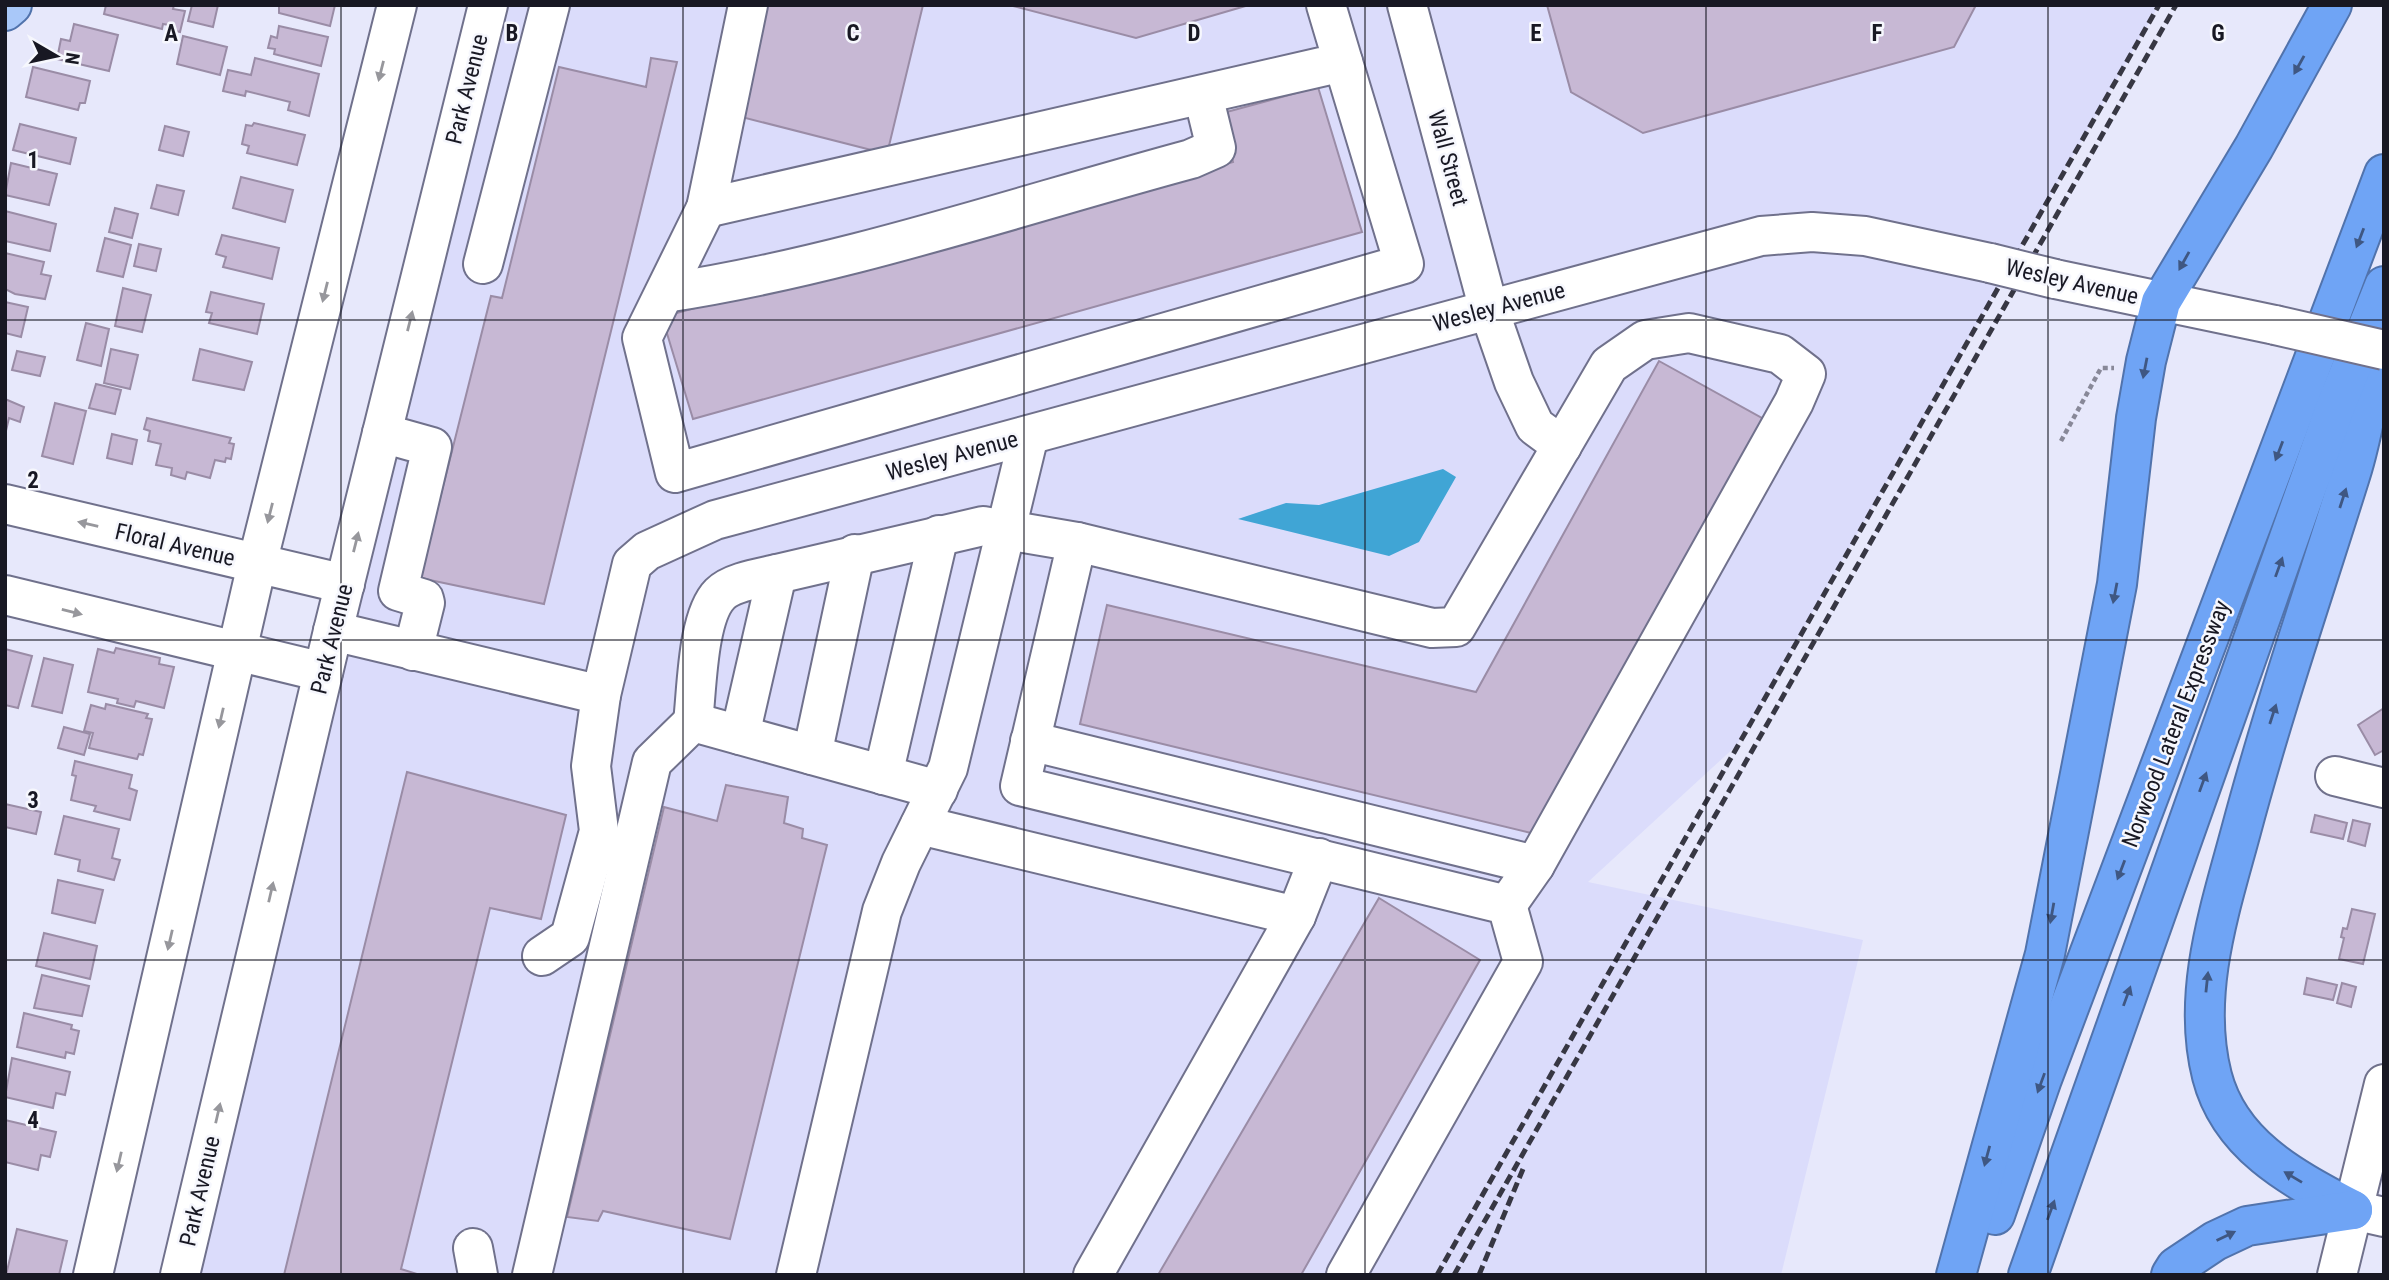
<svg xmlns="http://www.w3.org/2000/svg" width="2389" height="1280" viewBox="0 0 2389 1280" font-family="'Roboto Condensed',sans-serif">
<style>
.built{fill:#dbdcfb}
.water{fill:#40a5d5}
.building{fill:#c7b8d4;stroke:#9a8ca6;stroke-width:2}
.lines{fill:none;stroke-linecap:round;stroke-linejoin:round}
.minor-casing{stroke:#70718c;stroke-width:42}
.major-casing{stroke:#5173ac;stroke-width:42}
.highway-casing{stroke:#5173ac;stroke-width:42}
.path{stroke:#888898;stroke-width:4.5;stroke-dasharray:5 3.5;stroke-linecap:butt}
.minor{stroke:#fff;stroke-width:38}
.major{stroke:#a9c8f9;stroke-width:38}
.highway{stroke:#6fa4f5;stroke-width:38}
.rail{stroke:#373743;stroke-width:5;stroke-dasharray:10 5;stroke-linecap:butt}
.minor-bridge-casing{stroke:#70718c;stroke-width:42;stroke-linecap:butt}
.minor-bridge{stroke:#fff;stroke-width:38}
.oneway{fill:#3f5782}
.oneway2{fill:#97979c}
.grid{fill:none;stroke:#181823;stroke-width:2;stroke-opacity:0.55}
.labels{text-anchor:middle;dominant-baseline:central;stroke-width:5;stroke-linejoin:round;paint-order:stroke}
.street-label{font-size:23px;fill:#181823;stroke:#f6f7fd}
.grid-label{font-size:23px;text-anchor:middle;font-weight:bold;fill:#181823;stroke:#f6f7fd;stroke-width:5;stroke-linejoin:round;paint-order:stroke}
</style>
<rect width="100%" height="100%" fill="#e7e8fb"/>
<!-- built -->
<polygon class="built" points="488,5 2159,5 1737,745 1588,882 1863,940 1781,1275 180,1275"/>
<!-- water -->
<polygon class="water" points="1443,469 1456,477 1419,542 1389,556 1238,519 1286,503 1319,505"/>
<!-- building -->
<g class="building">
<polygon points="106,5 174,5 173,9 185,11 180,32 168,29 169,25 163,24 162,29 104,14"/>
<polygon points="192,5 218,5 213,27 188,21"/>
<polygon points="279,5 335,5 330,26 279,13"/>
<polygon points="756,5 923,5 887,154 730,114"/>
<polygon points="1009,5 1249,5 1136,38"/>
<polygon points="1547,5 1976,5 1954,47 1643,133 1571,92"/>
<polygon points="74,24 118,35 109,71 57,59 61,39 70,41"/>
<polygon points="279,26 328,37 321,66 274,54 275,49 268,48 271,36 277,38"/>
<polygon points="183,36 227,47 220,75 177,64"/>
<polygon points="255,58 319,74 309,116 288,110 290,102 246,91 245,96 223,91 228,70 251,75"/>
<polygon points="651,58 677,62 544,604 420,578 491,296 502,298 559,67 646,87"/>
<polygon points="33,67 90,81 85,103 80,103 78,110 26,97"/>
<polygon points="1318,87 1362,232 693,419 662,317 1233,162 1223,113"/>
<polygon points="254,123 305,135 297,165 247,153 249,146 242,144 246,125 252,126"/>
<polygon points="20,124 76,138 70,164 13,150"/>
<polygon points="165,126 189,132 183,156 159,150"/>
<polygon points="11,163 57,174 49,205 5,195"/>
<polygon points="241,177 293,190 285,222 233,208"/>
<polygon points="157,185 184,191 178,215 151,208"/>
<polygon points="115,208 138,214 132,238 109,232"/>
<polygon points="5,211 56,224 50,251 5,241"/>
<polygon points="222,235 279,248 272,279 223,267 226,257 216,254"/>
<polygon points="105,238 131,245 123,277 97,271"/>
<polygon points="139,244 161,249 156,271 134,266"/>
<polygon points="5,253 44,262 41,274 51,276 45,299 15,294 5,289"/>
<polygon points="123,288 151,295 142,332 115,326"/>
<polygon points="211,292 264,304 257,334 209,323 212,313 206,312"/>
<polygon points="5,302 28,307 21,337 5,333"/>
<polygon points="86,323 109,329 101,366 77,360"/>
<polygon points="111,349 138,355 130,389 104,383"/>
<polygon points="200,349 252,362 244,390 193,380"/>
<polygon points="17,351 45,357 40,376 12,370"/>
<polygon points="1659,361 1769,422 1535,834 1080,724 1107,605 1476,692"/>
<polygon points="96,384 121,390 115,414 89,408"/>
<polygon points="5,399 24,407 20,422 9,418 5,435"/>
<polygon points="55,403 86,411 73,464 42,456"/>
<polygon points="147,418 231,438 229,443 234,444 231,459 226,458 225,462 215,460 210,478 187,472 185,479 171,475 172,468 156,465 161,444 148,441 150,431 144,429"/>
<polygon points="112,434 137,440 132,464 107,458"/>
<polygon points="116,648 160,658 159,664 174,667 164,708 136,701 134,707 117,703 118,699 88,692 98,649 114,653"/>
<polygon points="5,649 32,656 18,708 5,705"/>
<polygon points="44,658 73,665 62,713 32,706"/>
<polygon points="106,704 148,714 146,718 152,719 143,755 139,754 137,759 89,748 93,733 84,731 91,705 105,709"/>
<polygon points="2384,708 2384,750 2375,755 2358,725"/>
<polygon points="64,727 90,734 84,755 58,748"/>
<polygon points="75,761 132,775 129,788 137,791 130,820 94,811 96,806 71,800 76,776 72,775"/>
<polygon points="407,772 566,815 541,919 490,908 401,1269 420,1275 284,1275"/>
<polygon points="726,785 788,797 784,823 803,829 802,838 827,845 730,1239 603,1211 598,1221 567,1217 664,807 717,821"/>
<polygon points="5,804 41,812 36,834 5,827"/>
<polygon points="2315,815 2347,823 2343,839 2311,832"/>
<polygon points="64,816 119,829 112,858 120,860 114,880 78,871 80,860 55,854"/>
<polygon points="2353,820 2370,824 2365,846 2348,841"/>
<polygon points="58,880 103,890 95,923 52,913"/>
<polygon points="1379,898 1480,960 1301,1275 1158,1275"/>
<polygon points="2352,909 2375,914 2363,964 2339,959 2344,938 2341,937 2343,928 2347,929"/>
<polygon points="44,933 97,946 90,979 36,966"/>
<polygon points="42,975 89,986 82,1016 34,1008"/>
<polygon points="2307,978 2337,985 2333,1000 2304,994"/>
<polygon points="2342,983 2356,987 2351,1007 2337,1003"/>
<polygon points="24,1013 72,1025 71,1029 79,1031 74,1054 66,1052 65,1058 17,1047"/>
<polygon points="12,1058 70,1072 65,1095 56,1093 53,1108 5,1097"/>
<polygon points="5,1120 56,1132 50,1157 41,1155 38,1170 5,1162"/>
<polygon points="17,1229 67,1241 59,1275 6,1275"/>
</g>
<g class="lines">
<defs>
<g id="minor">
<polyline points="748,5 706,208 1343,62 1326,5"/>
<polyline points="1407,5 1489,310 1514,382 1535,426 1562,446"/>
<polyline points="706,208 642,338 675,473 1404,264 1343,62"/>
<polyline points="483,264 550,5"/>
<polyline points="2055,279 2275,325"/>
<path d="M665 293C843 266 1017 206 1191 159L1216 148 1203 95"/>
<polyline points="382,433 432,447 398,591 424,599 425,603 413,651"/>
<polyline points="5,504 345,584"/>
<polyline points="1077,542 1432,628 1456,627 1609,365 1645,340 1689,333 1780,354 1806,374 1794,402 1535,865 1507,905"/>
<polyline points="5,595 323,672"/>
<polyline points="333,631 601,695"/>
<path d="M693 722C697 690 697 617 720 594 732 582 760 578 777 574L983 526 1077 542 1020 786 1507 905 1523 962 1346 1275"/>
<polyline points="740,735 777,574"/>
<polyline points="1030,741 1535,865"/>
<polyline points="812,755 855,554"/>
<polyline points="883,775 939,535"/>
<polyline points="2335,776 2384,788"/>
<polyline points="920,825 1296,916"/>
<polyline points="542,956 570,937 599,831 591,766 601,695 632,564 647,551 715,520 1761,236 1812,232 1865,236 1990,263"/>
<polyline points="2353,1210 2384,1217"/>
<polyline points="473,1248 478,1275"/>
<polyline points="93,1275 257,564 397,5"/>
<polyline points="180,1275 333,631 488,5"/>
<polyline points="532,1275 652,762 693,722 938,790"/>
<polyline points="796,1275 882,911 901,863 948,768 1029,435"/>
<polyline points="1093,1275 1296,916 1319,858"/>
<polyline points="2337,1275 2384,1084"/>
</g>
<polyline id="major" points="5,11 12,5"/>
<g id="highway">
<path d="M2353 1210C2293 1178 2230 1146 2212 1076 2191 994 2220 909 2241 831 2273 711 2313 594 2350 476 2363 436 2369 393 2378 352"/>
<polyline points="1995,1215 2042,1079 2384,174"/>
<polyline points="1956,1275 2045,954 2117,584 2136,418 2146,361 2161,302 2254,147 2332,5"/>
<polyline points="2028,1275 2335,408 2384,286"/>
<polyline points="2171,1275 2176,1267 2215,1241 2247,1226 2353,1210"/>
</g>
</defs>
<!-- minor casing -->
<use href="#minor" class="minor-casing"/>
<!-- major casing -->
<use href="#major" class="major-casing"/>
<!-- highway casing -->
<use href="#highway" class="highway-casing"/>
<!-- path -->
<polyline class="path" points="2061,441 2101,368 2114,368"/>
<!-- minor -->
<use href="#minor" class="minor"/>
<!-- major -->
<use href="#major" class="major"/>
<!-- highway -->
<use href="#highway" class="highway"/>
<!-- rail -->
<g class="rail">
<polyline points="1437,1275 2159,5"/>
<polyline points="1454,1275 2176,5"/>
<polyline points="1479,1275 1523,1169"/>
</g>
<defs>
<g id="minor-bridge">
<polyline points="1990,263 2055,279"/>
<polyline points="2275,325 2384,350"/>
</g>
</defs>
<!-- minor-bridge casing -->
<use href="#minor-bridge" class="minor-bridge-casing"/>
<!-- minor-bridge -->
<use href="#minor-bridge" class="minor-bridge"/>
</g>
<!-- one-way arrows -->
<defs><path id="oneway-solid" d="M-6-.8H1V-3.2L6.5 0L1 3.2V.8H-6Z" transform="scale(1.75)"/></defs>
<g class="oneway">
<use href="#oneway-solid" transform="translate(2299 65) rotate(119)"/>
<use href="#oneway-solid" transform="translate(2360 238) rotate(111)"/>
<use href="#oneway-solid" transform="translate(2184 261) rotate(119)"/>
<use href="#oneway-solid" transform="translate(2145 368) rotate(101)"/>
<use href="#oneway-solid" transform="translate(2279 451) rotate(111)"/>
<use href="#oneway-solid" transform="translate(2343 498) rotate(-72)"/>
<use href="#oneway-solid" transform="translate(2279 567) rotate(-70)"/>
<use href="#oneway-solid" transform="translate(2115 593) rotate(101)"/>
<use href="#oneway-solid" transform="translate(2273 714) rotate(-72)"/>
<use href="#oneway-solid" transform="translate(2203 782) rotate(-70)"/>
<use href="#oneway-solid" transform="translate(2121 870) rotate(111)"/>
<use href="#oneway-solid" transform="translate(2052 913) rotate(100)"/>
<use href="#oneway-solid" transform="translate(2207 982) rotate(-84)"/>
<use href="#oneway-solid" transform="translate(2127 996) rotate(-70)"/>
<use href="#oneway-solid" transform="translate(2041 1083) rotate(110)"/>
<use href="#oneway-solid" transform="translate(1987 1156) rotate(105)"/>
<use href="#oneway-solid" transform="translate(2293 1177) rotate(-149)"/>
<use href="#oneway-solid" transform="translate(2051 1210) rotate(-70)"/>
<use href="#oneway-solid" transform="translate(2226 1236) rotate(-26)"/>
</g>
<g class="oneway2">
<use href="#oneway-solid" transform="translate(381 71) rotate(104)"/>
<use href="#oneway-solid" transform="translate(325 292) rotate(104)"/>
<use href="#oneway-solid" transform="translate(410 321) rotate(-76)"/>
<use href="#oneway-solid" transform="translate(270 513) rotate(104)"/>
<use href="#oneway-solid" transform="translate(88 524) rotate(-167)"/>
<use href="#oneway-solid" transform="translate(356 542) rotate(-76)"/>
<use href="#oneway-solid" transform="translate(72 612) rotate(14)"/>
<use href="#oneway-solid" transform="translate(221 718) rotate(103)"/>
<use href="#oneway-solid" transform="translate(271 892) rotate(-77)"/>
<use href="#oneway-solid" transform="translate(170 940) rotate(103)"/>
<use href="#oneway-solid" transform="translate(218 1113) rotate(-77)"/>
<use href="#oneway-solid" transform="translate(119 1162) rotate(103)"/>
</g>
<!-- grid -->
<path class="grid" d="M341 5V1275M683 5V1275M1024 5V1275M1365 5V1275M1706 5V1275M2048 5V1275M5 320H2384M5 640H2384M5 960H2384"/>
<g class="labels">
<!-- street labels -->
<g class="street-label">
<text transform="translate(467 89) rotate(-76)">Park Avenue</text>
<text transform="translate(1448 158) rotate(75)">Wall Street</text>
<text transform="translate(2072 282) rotate(13)">Wesley Avenue</text>
<text transform="translate(1499 307) rotate(-15)">Wesley Avenue</text>
<text transform="translate(952 456) rotate(-15)">Wesley Avenue</text>
<text transform="translate(175 545) rotate(13)">Floral Avenue</text>
<text transform="translate(332 639) rotate(-76)">Park Avenue</text>
<text transform="translate(2176 724) rotate(-69)">Norwood Lateral Expressway</text>
<text transform="translate(200 1191) rotate(-77)">Park Avenue</text>
</g>
</g>
<g class="grid-label">
<text x="171" y="41">A</text>
<text x="512" y="41">B</text>
<text x="853" y="41">C</text>
<text x="1194" y="41">D</text>
<text x="1536" y="41">E</text>
<text x="1877" y="41">F</text>
<text x="2218" y="41">G</text>
<text x="33" y="168">1</text>
<text x="33" y="488">2</text>
<text x="33" y="808">3</text>
<text x="33" y="1128">4</text>
</g>
<!-- border -->
<rect width="2389" height="1280" fill="none" stroke="#181823" stroke-width="14"/>
<!-- north arrow -->
<g transform="translate(56 56) rotate(99)" stroke="#f6f7fd" stroke-width="5" paint-order="stroke">
<path d="M0-5L12 26L0 18L-12 26Z" fill="#181823"/>
<text y="-10" font-size="19" font-weight="bold" text-anchor="middle" fill="#181823">N</text>
</g>
</svg>
